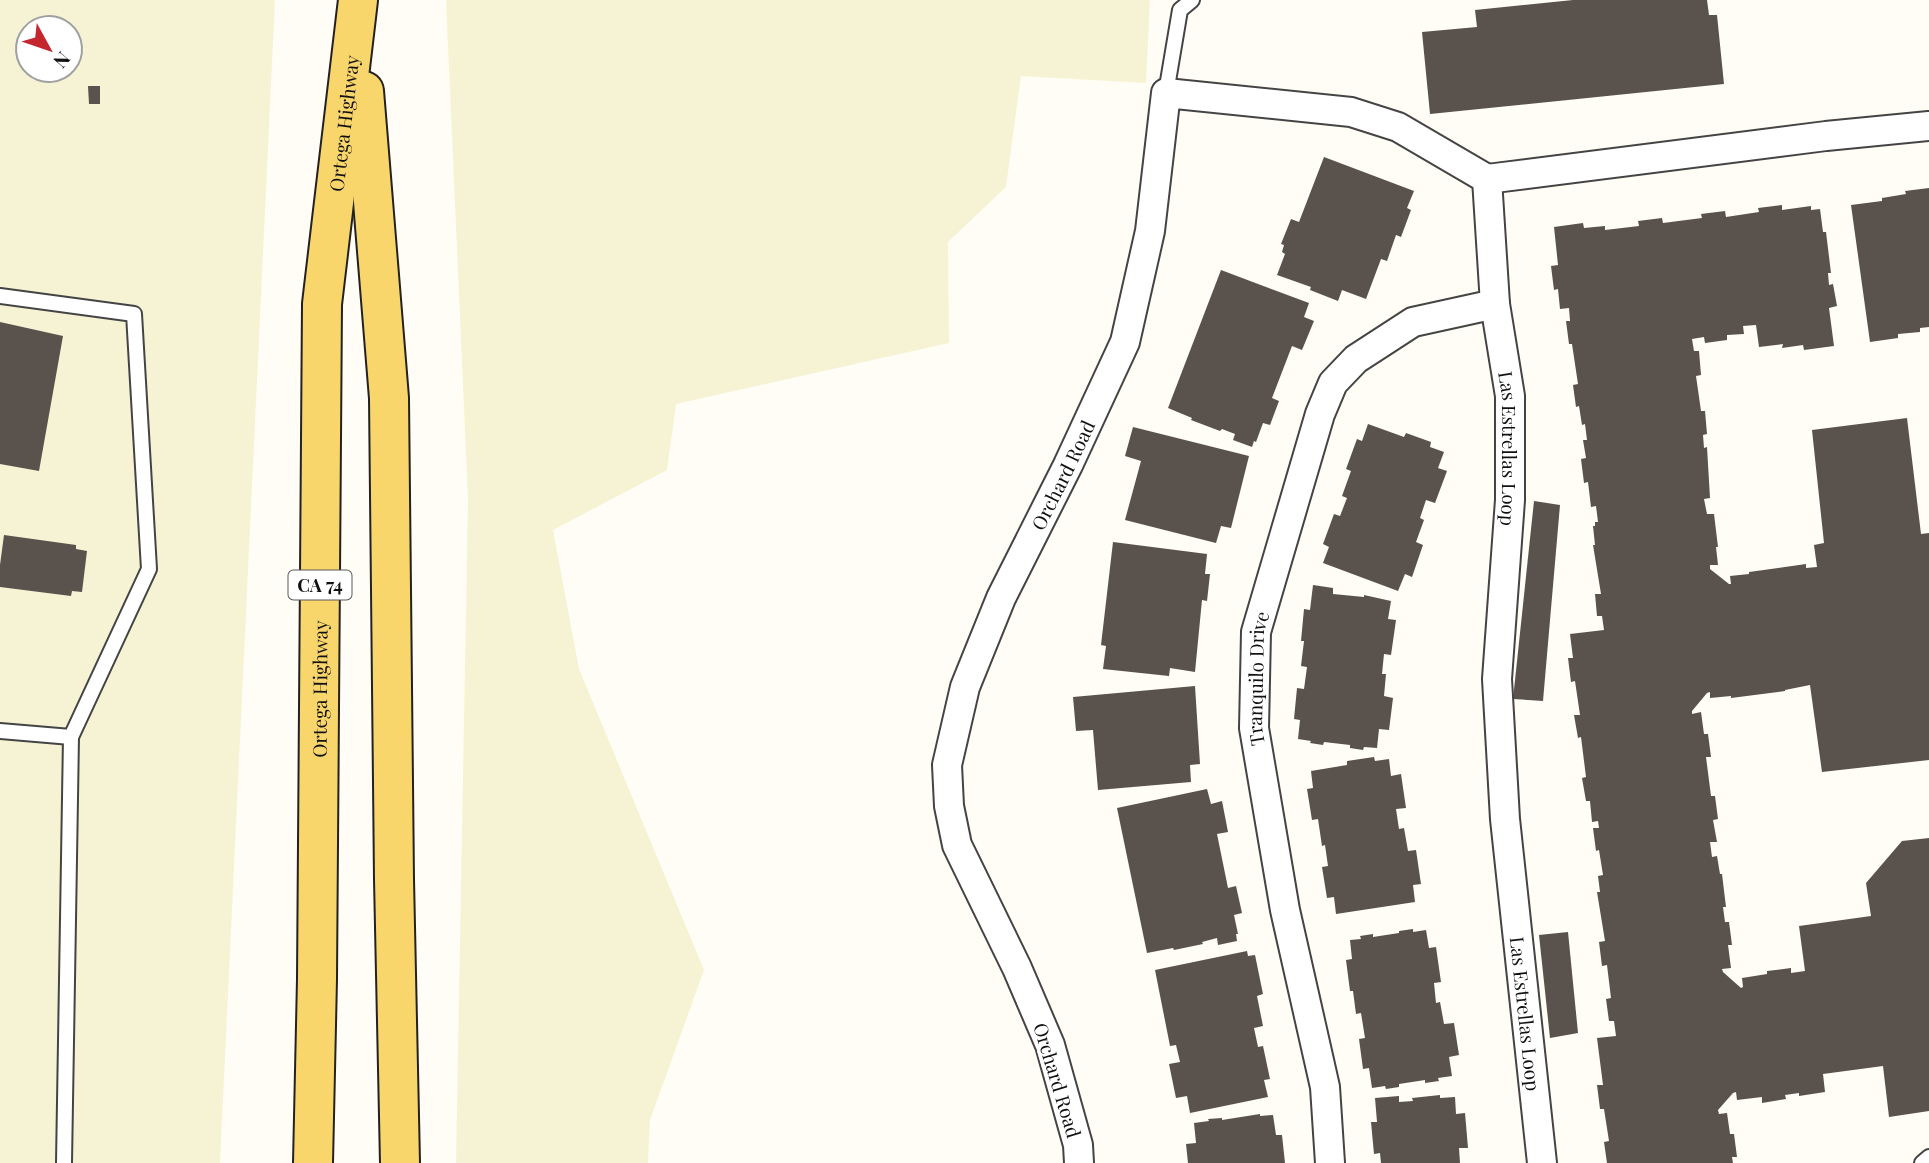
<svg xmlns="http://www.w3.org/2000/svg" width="1929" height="1163" viewBox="0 0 1929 1163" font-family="'Playfair Display',serif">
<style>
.farmland{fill:#f6f3d4;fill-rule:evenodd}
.building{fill:#5a524d}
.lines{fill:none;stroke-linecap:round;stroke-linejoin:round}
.lane-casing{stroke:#444;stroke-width:18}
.street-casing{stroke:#444;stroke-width:32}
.primary-casing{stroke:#222;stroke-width:42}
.lane{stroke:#fff;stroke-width:14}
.street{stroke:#fff;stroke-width:28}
.primary{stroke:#f9d66b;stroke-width:38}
.labels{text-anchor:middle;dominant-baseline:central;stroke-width:7;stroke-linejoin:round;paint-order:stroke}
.shield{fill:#fff;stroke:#585858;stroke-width:2}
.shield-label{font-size:18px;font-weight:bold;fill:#111}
.street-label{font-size:19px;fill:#111;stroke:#fff}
</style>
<rect width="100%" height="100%" fill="#fffdf5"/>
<!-- farmland -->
<g class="farmland">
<path d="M0 0H275L220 1163H0ZM28 28H70V70H28Z"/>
<polygon points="446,0 1150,0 1146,83 1021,76 1006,187 948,242 949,343 676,404 667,470 553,530 579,669 704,970 650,1120 648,1163 456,1163 468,499"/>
</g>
<!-- building -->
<g class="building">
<polygon points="1573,0 1707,0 1709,15 1717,15 1724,84 1430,114 1422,32 1477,27 1475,10"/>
<polygon points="88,86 100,86 100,104 89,104"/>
<polygon points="1324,157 1414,191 1407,208 1411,210 1401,237 1396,235 1387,261 1381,259 1366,299 1342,290 1338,301 1310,290 1311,287 1277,275 1285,254 1282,252 1284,245 1281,244 1291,219 1299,222"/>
<polygon points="1929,188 1929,327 1920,328 1920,332 1898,334 1898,338 1870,342 1851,205 1882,201 1882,198 1906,194 1905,191"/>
<polygon points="1782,205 1782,210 1811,206 1811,210 1820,209 1823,232 1826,232 1831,273 1828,273 1829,285 1833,284 1837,306 1829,308 1834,346 1804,350 1803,345 1782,348 1783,344 1759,347 1756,325 1743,326 1744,334 1727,335 1727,340 1705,343 1704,337 1692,339 1694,351 1699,351 1701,375 1696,376 1701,411 1705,411 1707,434 1703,435 1704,448 1707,447 1710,498 1704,499 1707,514 1714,514 1718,547 1716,547 1718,565 1710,565 1710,569 1729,584 1731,584 1730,576 1749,574 1749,572 1806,564 1806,568 1817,567 1814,545 1824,543 1812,430 1907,418 1921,534 1929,533 1929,760 1822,772 1810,685 1785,690 1785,691 1731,698 1731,696 1710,698 1710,692 1707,693 1692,711 1692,714 1701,712 1704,734 1708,734 1711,757 1706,757 1711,796 1715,796 1718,819 1713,820 1717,842 1710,842 1712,857 1717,856 1720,874 1722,874 1726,907 1723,907 1725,922 1729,922 1732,945 1728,945 1731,968 1722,969 1723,972 1741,988 1743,987 1742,978 1767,974 1767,971 1791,968 1791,973 1805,971 1799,926 1871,916 1866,883 1902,841 1929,838 1929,1111 1889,1117 1883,1066 1823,1074 1825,1092 1799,1096 1799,1093 1785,1095 1786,1099 1762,1103 1762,1097 1737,1100 1736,1092 1733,1093 1718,1110 1719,1114 1727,1113 1730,1134 1734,1134 1737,1157 1732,1157 1733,1163 1607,1163 1604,1142 1609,1141 1604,1109 1600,1109 1597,1085 1603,1085 1597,1038 1616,1036 1614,1021 1609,1021 1606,999 1611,998 1607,965 1602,966 1599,942 1605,941 1597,892 1600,892 1598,876 1603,875 1599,850 1596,851 1593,828 1599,828 1598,821 1592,822 1590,801 1586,801 1582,778 1586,777 1581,737 1578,738 1574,715 1580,715 1575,681 1571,682 1568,658 1573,658 1570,634 1604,630 1602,616 1597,616 1595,594 1601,594 1593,545 1595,545 1593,526 1595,526 1595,522 1598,522 1596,506 1591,507 1588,482 1584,483 1581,459 1586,458 1583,440 1587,440 1585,424 1582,425 1579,406 1576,407 1573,385 1578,384 1572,344 1569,344 1566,321 1570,321 1569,308 1560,309 1558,289 1554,290 1551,266 1558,265 1554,227 1583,223 1584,228 1605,226 1605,230 1639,226 1638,221 1662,218 1663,223 1702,218 1701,214 1725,211 1726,217 1759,212 1758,208"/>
<polygon points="1221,270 1309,303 1304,317 1314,321 1302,350 1292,346 1272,398 1279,401 1270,425 1263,423 1256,442 1254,441 1252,447 1233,440 1235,434 1222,429 1220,431 1191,420 1192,418 1168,408"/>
<polygon points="0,322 63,336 39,471 0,464"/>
<polygon points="1368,424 1404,437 1406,433 1431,442 1430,447 1444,452 1438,468 1447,471 1435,503 1426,500 1420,518 1424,520 1416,542 1423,545 1412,577 1405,574 1398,591 1323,563 1329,547 1323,544 1334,514 1340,516 1347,498 1342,496 1351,471 1346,469 1357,439 1362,441"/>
<polygon points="1133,427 1249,456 1231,528 1221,526 1216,543 1125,520 1141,461 1125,456"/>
<polygon points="1534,501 1560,505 1543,701 1513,699"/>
<polygon points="4,535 76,545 76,549 87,551 82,592 72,591 71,596 0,587 0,565"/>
<polygon points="1113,542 1207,554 1205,574 1210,574 1207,601 1202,600 1195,672 1170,668 1169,676 1103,669 1106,646 1101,645"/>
<polygon points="1313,585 1333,588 1333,594 1364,597 1364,595 1391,601 1388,619 1396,620 1391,655 1384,654 1382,674 1386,674 1384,696 1393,698 1389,730 1379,729 1377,748 1364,747 1363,750 1350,748 1350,745 1324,742 1323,745 1310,743 1311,741 1298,739 1300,720 1294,719 1297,688 1304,689 1307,667 1301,666 1304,641 1301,641 1304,609 1310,610"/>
<polygon points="1195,686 1200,764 1190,765 1191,782 1098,790 1093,730 1076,731 1073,697"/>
<polygon points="1374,757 1375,761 1389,759 1391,776 1401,774 1406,808 1396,809 1399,829 1404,828 1408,851 1416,850 1421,884 1413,885 1415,902 1336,914 1334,897 1327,898 1322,867 1328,866 1325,845 1322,846 1318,819 1312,820 1307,789 1313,788 1311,771 1347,765 1347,761"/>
<polygon points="1207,789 1211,804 1222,801 1228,832 1217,834 1228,888 1236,886 1242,913 1234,915 1238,934 1236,934 1237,941 1218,945 1217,938 1202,942 1203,944 1174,950 1173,948 1147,953 1117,808"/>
<polygon points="1413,929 1413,932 1426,930 1429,948 1436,947 1441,982 1434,983 1436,1003 1440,1002 1444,1024 1454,1023 1459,1055 1449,1057 1452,1076 1438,1078 1439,1081 1425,1083 1425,1080 1399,1084 1399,1087 1386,1089 1385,1086 1372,1088 1369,1068 1363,1069 1359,1039 1365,1038 1361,1013 1356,1014 1353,991 1350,991 1346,960 1352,959 1350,940 1361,939 1360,936 1373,934 1373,937 1399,933 1399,931"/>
<polygon points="1568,932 1578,1033 1550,1038 1539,935"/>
<polygon points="1247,951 1248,956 1255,955 1263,994 1257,996 1263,1026 1254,1028 1258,1047 1263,1046 1270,1079 1264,1080 1268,1097 1190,1113 1187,1096 1176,1098 1169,1064 1180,1062 1176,1045 1170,1046 1155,970"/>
<polygon points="1440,1095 1440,1098 1455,1097 1456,1114 1465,1113 1468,1148 1459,1148 1460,1163 1381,1163 1380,1153 1374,1154 1371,1122 1377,1122 1375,1098 1399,1096 1399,1102 1413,1101 1412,1098"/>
<polygon points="1260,1114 1260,1116 1273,1115 1276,1135 1282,1135 1285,1163 1188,1163 1186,1144 1196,1143 1194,1123 1209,1121 1208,1119 1222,1118 1222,1120"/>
</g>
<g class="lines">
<defs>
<g id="lane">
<polyline points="1166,93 1180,10 1192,0"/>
<polyline points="0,296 134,314 149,569 71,737 64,1163"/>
<polyline points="0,731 71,737"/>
<polyline points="1922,1163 1929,1157"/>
</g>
<g id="street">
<path id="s1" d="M1487 179 1495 304 1510 396V500L1497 679 1505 819 1542 1163"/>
<polyline points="1487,179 1826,136 1929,126"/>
<path id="s2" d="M1079 1163 1078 1145 1050 1045 1017 968 957 845 949 806 947 765 965 687 1001 598 1068 465 1125 342 1150 231 1166 93 1351 112 1398 127 1487 179"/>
<path id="s3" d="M1330 1163 1325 1087 1285 910 1254 728 1256 632 1320 414 1333 383 1356 359 1413 322 1495 304"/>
</g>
<g id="primary">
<polyline points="364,91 389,398 394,879 400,1163"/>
<path id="s4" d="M313 1163 317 979 322 304 358 0"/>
</g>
</defs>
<!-- lane casing -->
<use href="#lane" class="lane-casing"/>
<!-- street casing -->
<use href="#street" class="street-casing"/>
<!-- primary casing -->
<use href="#primary" class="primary-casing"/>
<!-- lane -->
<use href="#lane" class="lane"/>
<!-- street -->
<use href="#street" class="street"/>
<!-- primary -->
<use href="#primary" class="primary"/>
</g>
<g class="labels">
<!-- shield labels -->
<rect class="shield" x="288.5" y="570.5" width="63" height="29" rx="5"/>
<g class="shield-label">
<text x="320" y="585">CA 74</text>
</g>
<!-- street labels -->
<g class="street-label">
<text stroke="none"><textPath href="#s4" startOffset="1041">Ortega Highway</textPath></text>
<text stroke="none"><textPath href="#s1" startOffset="271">Las Estrellas Loop</textPath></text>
<text stroke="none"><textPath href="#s2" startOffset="737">Orchard Road</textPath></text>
<text stroke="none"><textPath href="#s3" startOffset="492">Tranquilo Drive</textPath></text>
<text stroke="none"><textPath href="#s4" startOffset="474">Ortega Highway</textPath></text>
<text stroke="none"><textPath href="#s1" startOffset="838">Las Estrellas Loop</textPath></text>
<text transform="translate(1058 1080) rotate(73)">Orchard Road</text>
</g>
</g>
<!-- north arrow -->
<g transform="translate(49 49) rotate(130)"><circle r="33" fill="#ffffff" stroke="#a0a0a0" stroke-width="2"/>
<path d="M0-5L12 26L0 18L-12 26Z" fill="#c4262e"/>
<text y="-10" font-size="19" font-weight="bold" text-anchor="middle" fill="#111111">N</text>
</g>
</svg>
